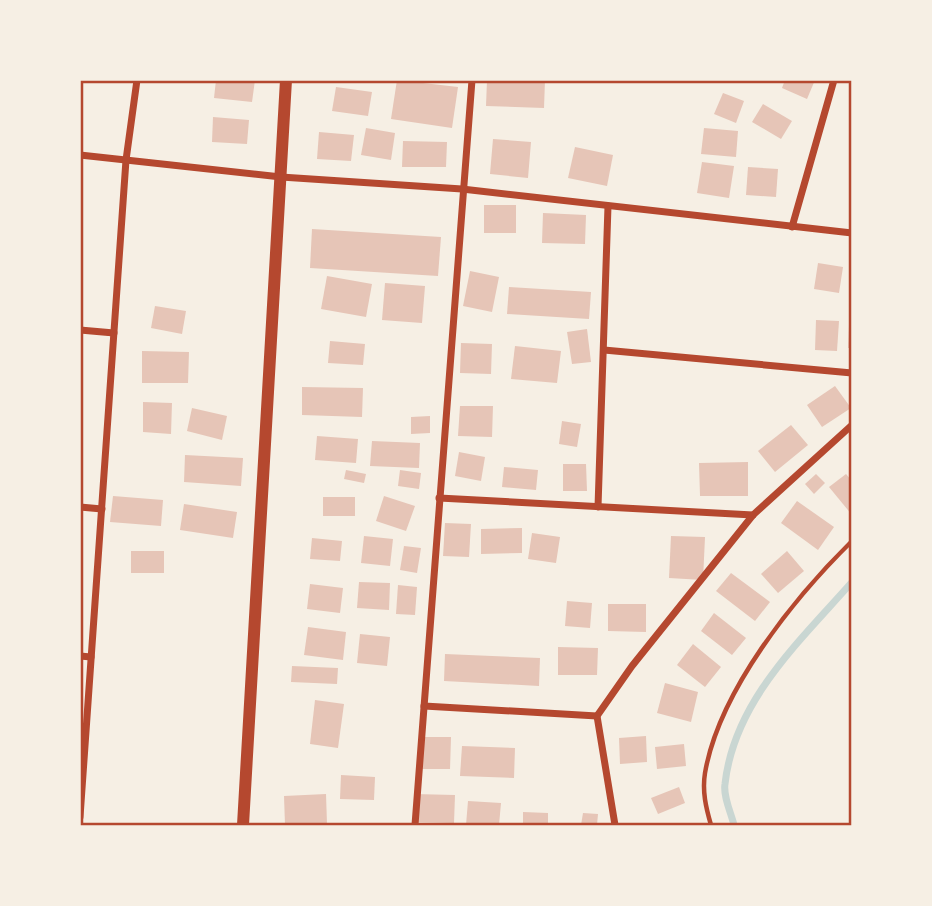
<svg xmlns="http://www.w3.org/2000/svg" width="932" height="906" viewBox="0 0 932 906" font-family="Lato,sans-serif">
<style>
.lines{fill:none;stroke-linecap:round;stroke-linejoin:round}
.stream{stroke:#c9d6d2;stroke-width:7}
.building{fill:#e6c5b7}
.path{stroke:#b5482f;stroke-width:4.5}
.minor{stroke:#b5482f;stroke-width:7}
.tertiary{stroke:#b5482f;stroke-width:12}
.neatline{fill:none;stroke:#b5482f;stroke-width:2.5}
</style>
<rect width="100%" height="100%" fill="#f6efe4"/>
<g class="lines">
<!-- stream -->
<path class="stream" d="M734 825C731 813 723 796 725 784 734 701 800 641 852 582"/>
</g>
<!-- building -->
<g class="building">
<polygon points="216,80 255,80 252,102 214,98"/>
<polygon points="397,80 458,87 452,128 391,119"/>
<polygon points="487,80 545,80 544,108 486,106"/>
<polygon points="785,80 815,80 807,99 782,88"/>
<polygon points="336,87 372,92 368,116 332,111"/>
<polygon points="723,93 744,101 736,123 714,114"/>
<polygon points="763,104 792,121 781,139 752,122"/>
<polygon points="213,117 249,120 247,144 212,142"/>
<polygon points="366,128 395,133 391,160 361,155"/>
<polygon points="704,128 738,131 736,157 701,154"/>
<polygon points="319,132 354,135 351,161 317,159"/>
<polygon points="493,139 531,142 528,178 490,174"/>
<polygon points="403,141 447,142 446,167 402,167"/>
<polygon points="575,147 613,155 607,186 568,178"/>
<polygon points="702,162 734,166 729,198 697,193"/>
<polygon points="748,167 778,169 776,197 746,195"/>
<rect x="484" y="205" width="32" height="28"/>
<polygon points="543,213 586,215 585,244 542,243"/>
<polygon points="312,229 441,237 438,276 310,268"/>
<polygon points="818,263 843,267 839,293 814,289"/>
<polygon points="470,271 499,277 492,312 463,306"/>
<polygon points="327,276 372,284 366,317 321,309"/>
<polygon points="385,283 425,286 422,323 382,320"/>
<polygon points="509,287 591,292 589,319 507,314"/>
<polygon points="155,306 186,311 182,334 151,328"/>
<polygon points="816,320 839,321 837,351 815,350"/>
<polygon points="849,325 852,325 852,348 848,348"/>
<polygon points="587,329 591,362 572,364 567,332"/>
<polygon points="330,341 365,344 363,365 328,363"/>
<polygon points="461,343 492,344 491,374 460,373"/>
<polygon points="515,346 561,351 557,383 511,379"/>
<polygon points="142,351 189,352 188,383 142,383"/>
<polygon points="835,386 851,408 822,427 807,405"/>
<polygon points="302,387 363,388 362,417 302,415"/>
<polygon points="143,402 172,403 171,434 143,432"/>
<polygon points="460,406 493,406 492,437 458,436"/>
<polygon points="192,408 227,416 222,440 187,431"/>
<polygon points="430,416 430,433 411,434 411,417"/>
<polygon points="562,421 581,424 577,447 559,444"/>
<polygon points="791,425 808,445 775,472 758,451"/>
<polygon points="317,436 358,439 356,463 315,460"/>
<polygon points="372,441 420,443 419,468 370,466"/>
<polygon points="459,452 485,457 481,481 455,476"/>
<polygon points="185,455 243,458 241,486 184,482"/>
<polygon points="748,462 748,496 700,496 699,463"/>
<polygon points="563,464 586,464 587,491 563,491"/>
<polygon points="504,467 538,470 536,490 502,487"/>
<polygon points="346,470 366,474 364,483 344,479"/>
<polygon points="400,470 421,473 419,489 398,486"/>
<polygon points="816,474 825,483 814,494 805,484"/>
<polygon points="846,474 852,481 852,515 829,487"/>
<polygon points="113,496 163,500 161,526 110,522"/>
<polygon points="384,496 415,506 406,531 376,521"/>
<rect x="323" y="497" width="32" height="19"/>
<polygon points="797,501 834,527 818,550 781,523"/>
<polygon points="184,504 237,512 233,538 180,530"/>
<polygon points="445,523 471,524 469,557 443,556"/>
<polygon points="522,528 522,553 481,554 481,529"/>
<polygon points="532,533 560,537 556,563 528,559"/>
<polygon points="364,536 393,539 390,566 361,563"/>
<polygon points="671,536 705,537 703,580 669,578"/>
<polygon points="312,538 342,541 340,561 310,559"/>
<polygon points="404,546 421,548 417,573 400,570"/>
<rect x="131" y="551" width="33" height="22"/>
<polygon points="787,551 804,571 778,593 761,574"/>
<polygon points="731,573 770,602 755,621 716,591"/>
<polygon points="359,582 390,583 389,610 357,608"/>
<polygon points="310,584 343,588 340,613 307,609"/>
<polygon points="398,585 417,587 415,615 396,614"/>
<polygon points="567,601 592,603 590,628 565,626"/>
<polygon points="608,604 646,604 646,632 608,631"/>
<polygon points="714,613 746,638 732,655 701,631"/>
<polygon points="308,627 346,632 343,660 304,655"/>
<polygon points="360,634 390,637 387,666 357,663"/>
<polygon points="693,644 721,667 705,687 677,665"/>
<polygon points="558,647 598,648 597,675 558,675"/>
<polygon points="445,654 540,658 539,686 444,681"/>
<polygon points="292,666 338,668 337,684 291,682"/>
<polygon points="665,683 698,692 691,722 657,713"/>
<polygon points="315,700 344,704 338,748 310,744"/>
<polygon points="646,736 647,762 620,764 619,738"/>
<polygon points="421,737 451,737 450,769 421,769"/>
<polygon points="684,744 686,766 657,769 655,747"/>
<polygon points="462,746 515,748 514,778 460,776"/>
<polygon points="341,775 375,777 374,800 340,799"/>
<polygon points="679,787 685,803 658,814 651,798"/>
<polygon points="326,794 327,824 285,825 284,796"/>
<polygon points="414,794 455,795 454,823 414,822"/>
<polygon points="468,801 501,803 499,825 466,825"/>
<polygon points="523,812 548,813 548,825 523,825"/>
<polygon points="583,813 598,814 597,825 581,825"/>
</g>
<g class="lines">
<!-- path -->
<path class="path" d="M711 825C706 808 702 791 705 773 719 691 794 598 852 541"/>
<!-- minor -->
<g class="minor">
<polyline points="80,155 281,177 462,189 852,233"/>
<polyline points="792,227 834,80"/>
<polyline points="80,330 114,333"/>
<polyline points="604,350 852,373"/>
<polyline points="439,498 753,515"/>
<polyline points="80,507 102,509"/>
<polyline points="598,507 608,206"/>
<polyline points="80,656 91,657"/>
<polyline points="424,706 597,716"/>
<polyline points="80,817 126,160 137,80"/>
<polyline points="415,825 472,80"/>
<polyline points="615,825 597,716 632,666 753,515 852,425"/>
</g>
<!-- tertiary -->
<polyline class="tertiary" points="243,825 286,80"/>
</g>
<!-- border -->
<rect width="932" height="906" fill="none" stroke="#f6efe4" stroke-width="164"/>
<rect x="82" y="82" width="768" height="742" class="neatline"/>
</svg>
